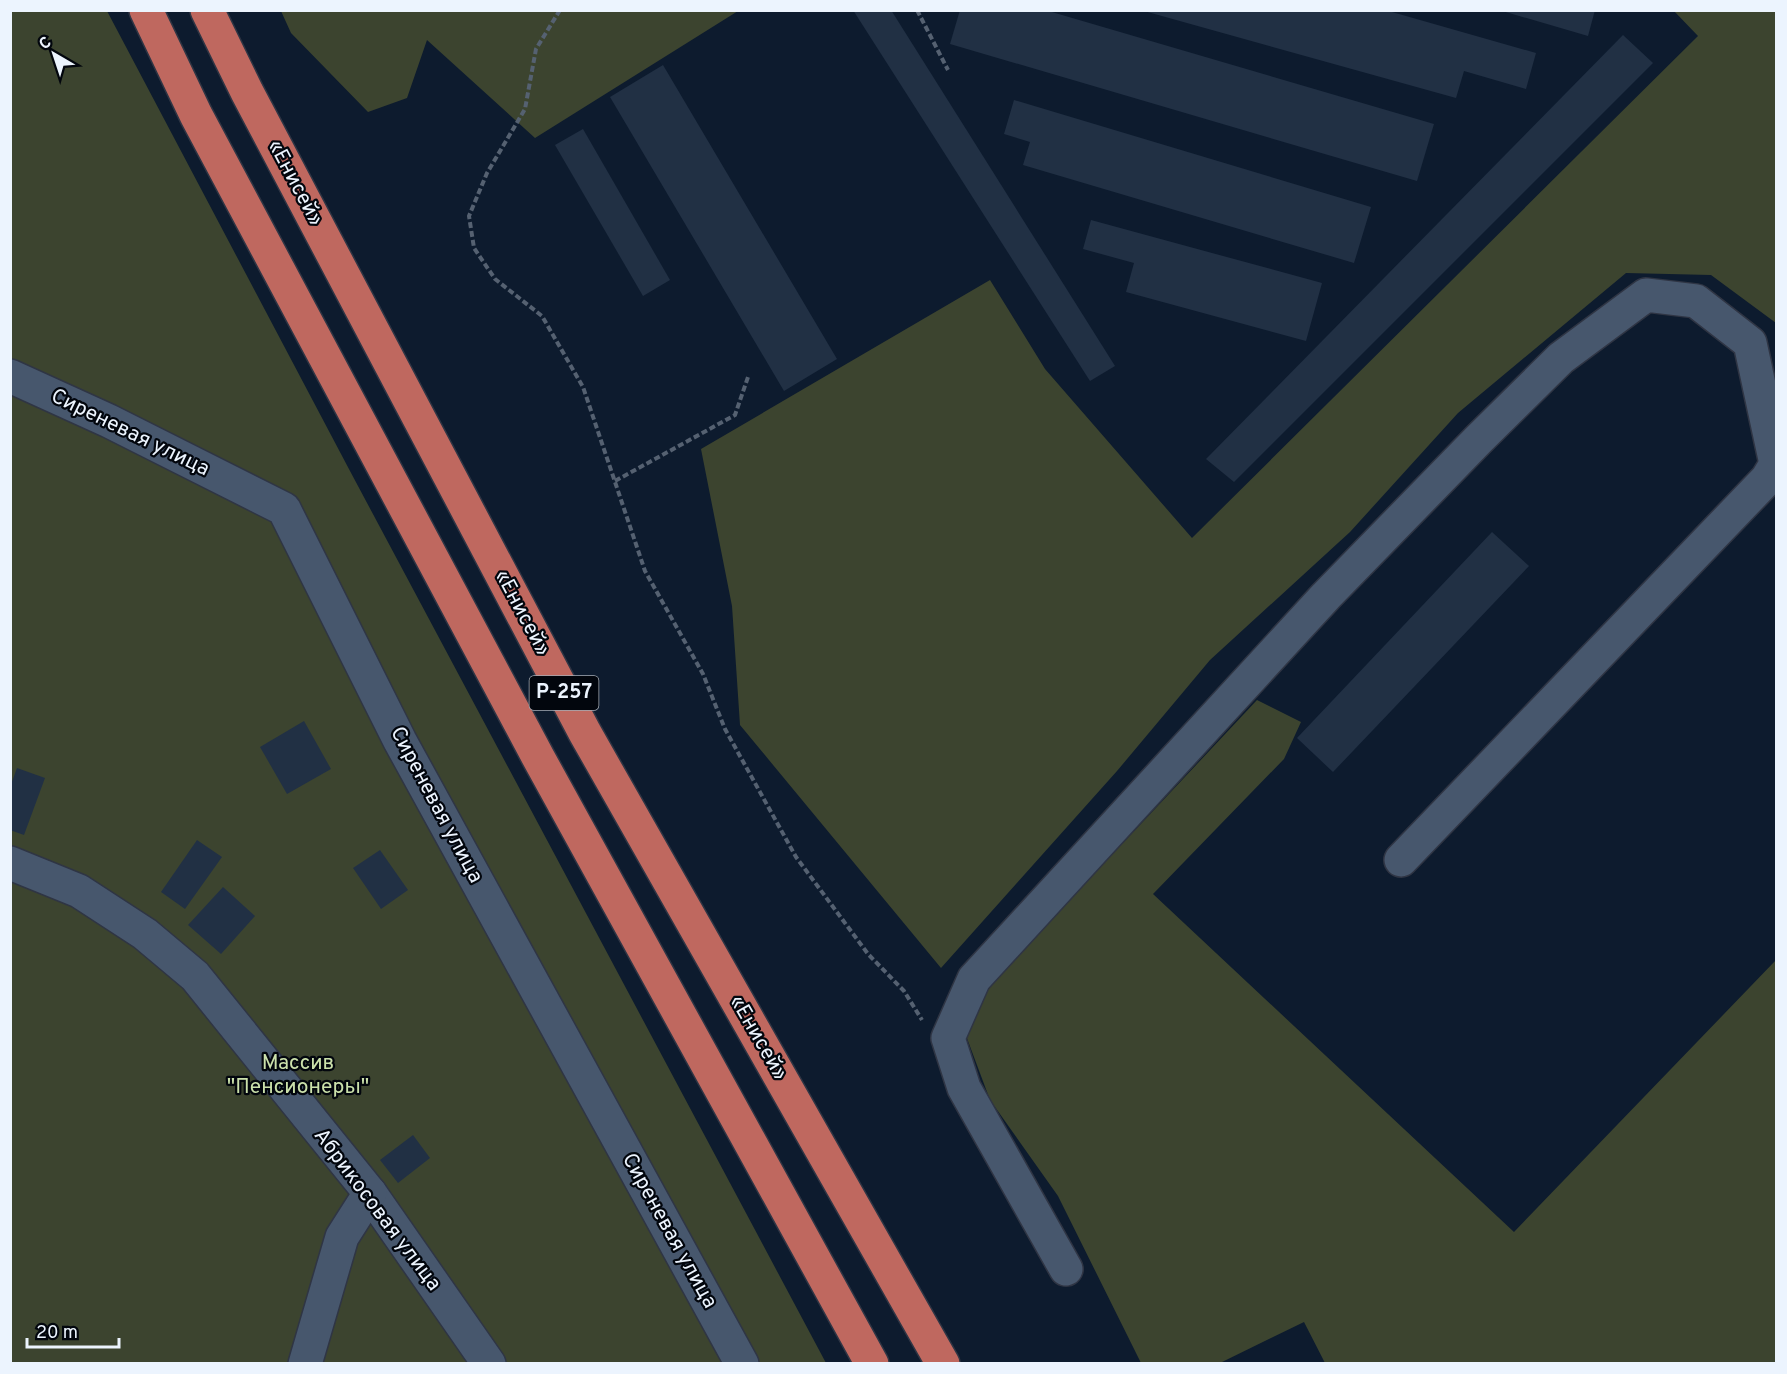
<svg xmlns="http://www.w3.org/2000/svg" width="1787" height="1374" viewBox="0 0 1787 1374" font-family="Overpass,sans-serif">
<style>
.green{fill:#3c442f}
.building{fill:#213044}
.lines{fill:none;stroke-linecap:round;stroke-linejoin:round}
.minor-casing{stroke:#2f3544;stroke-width:36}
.highway-casing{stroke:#2f3544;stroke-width:36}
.path{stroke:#556171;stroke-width:4;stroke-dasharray:6 3;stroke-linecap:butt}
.minor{stroke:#47576d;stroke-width:33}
.highway{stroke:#bf685f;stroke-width:33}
.labels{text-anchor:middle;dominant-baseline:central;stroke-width:4.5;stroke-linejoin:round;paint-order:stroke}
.shield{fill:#02060d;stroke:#a6adb6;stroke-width:1.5}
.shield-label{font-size:20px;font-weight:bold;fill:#ecf4fe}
.street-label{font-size:21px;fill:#ecf4fe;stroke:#02060d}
.park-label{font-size:21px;fill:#cbe1ab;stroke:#02060d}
</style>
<rect width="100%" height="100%" fill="#0d1b2e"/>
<g class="green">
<path d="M10,11H107L350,471L826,1363H11Z"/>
<path d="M281,11H738L535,138L427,40L407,98L368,112L291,33Z"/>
<path d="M1674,11H1776V323L1711,275L1626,273L1458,413L1350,532L1210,660L1117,771L941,968L740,725L732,606L701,449L990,280L1045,369L1192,538L1698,36Z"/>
<path d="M1257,700L1301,722L1284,759L1153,894L1514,1232L1776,960V1363H1325L1304,1322L1220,1363H1141L1058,1196L990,1100L965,1033L987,988Z"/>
</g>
<g class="building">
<path d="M853,10H891L1115,366L1090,381Z"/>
<path d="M960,10H1045L1434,124L1417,181L950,44Z"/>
<path d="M1385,10L1536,53L1526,89L1464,71L1456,98L1144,11Z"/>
<path d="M1499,10H1595L1588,36Z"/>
<path d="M1623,35L1653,63L1234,482L1206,459Z"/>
<path d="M663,65L837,359L784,391L610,97Z"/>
<path d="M1014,100L1371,207L1354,263L1023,165L1030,142L1004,134Z"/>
<path d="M583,129L670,280L643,296L555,145Z"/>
<path d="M1091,220L1322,283L1306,341L1126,292L1134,263L1083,249Z"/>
<path d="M1492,532L1529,566L1333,772L1297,738Z"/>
<path d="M304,721L331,769L287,794L260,747Z"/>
<path d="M17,768L45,778L24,835L10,830V787Z"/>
<path d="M197,840L222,857L185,909L161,892Z"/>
<path d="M380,850L408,890L381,909L353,868Z"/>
<path d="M223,887L255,916L221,954L188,925Z"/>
<path d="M413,1135L430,1158L398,1183L380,1160Z"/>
</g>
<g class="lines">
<g class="minor-casing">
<g id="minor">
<path d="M10,376L109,421L284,509L400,741L742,1364"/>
<path d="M10,863L79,891L145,934L195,976L370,1193L489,1364"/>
<path d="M1066,1269L964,1088L948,1038L974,979L1326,596L1479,439L1561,358L1646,295L1696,301L1750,343L1776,464L1767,479L1401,860"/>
<path d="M305,1364L342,1237L370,1193"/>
</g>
</g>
<g class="highway-casing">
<g id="highway">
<path d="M146,10L196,115L538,757L872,1364"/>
<path d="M207,10L247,92L585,733L943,1364"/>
</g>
</g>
<g class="path">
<path d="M560,10L536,49L525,109L487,173L469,216L474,248L495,279L542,316L583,387L645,571L703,674L725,729L796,857L868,954L904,991L922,1020"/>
<path d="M917,10L948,70"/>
<path d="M615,481L735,415L748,377"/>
</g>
<use href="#minor" class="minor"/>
<use href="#highway" class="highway"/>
</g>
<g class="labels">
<rect class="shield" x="529.5" y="676" width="69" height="34" rx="4.5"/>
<g class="shield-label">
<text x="564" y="693">Р-257</text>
</g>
<g class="street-label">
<text transform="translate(295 183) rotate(62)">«Енисей»</text>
<text transform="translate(130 433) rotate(26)">Сиреневая улица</text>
<text transform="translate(522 613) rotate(62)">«Енисей»</text>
<text transform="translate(436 805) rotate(62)">Сиреневая улица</text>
<text transform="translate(758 1038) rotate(60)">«Енисей»</text>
<text transform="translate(377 1210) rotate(53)">Абрикосовая улица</text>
<text transform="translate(669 1231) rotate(61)">Сиреневая улица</text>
</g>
<g class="park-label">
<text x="298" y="1063">Массив<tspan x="298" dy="24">"Пенсионеры"</tspan></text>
</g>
</g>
<rect width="1787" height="1374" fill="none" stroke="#ecf4fe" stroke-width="24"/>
<g transform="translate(54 54) rotate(321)" stroke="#02060d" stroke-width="4.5" paint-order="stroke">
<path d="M0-4.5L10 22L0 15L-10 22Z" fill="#ecf4fe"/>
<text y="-9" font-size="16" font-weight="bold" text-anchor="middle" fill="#ecf4fe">С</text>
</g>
<path d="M27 1338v9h92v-9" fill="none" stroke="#ecf4fe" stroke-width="3"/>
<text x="36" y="1338" font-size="18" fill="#ecf4fe" stroke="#02060d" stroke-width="4.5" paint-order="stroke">20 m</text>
</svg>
